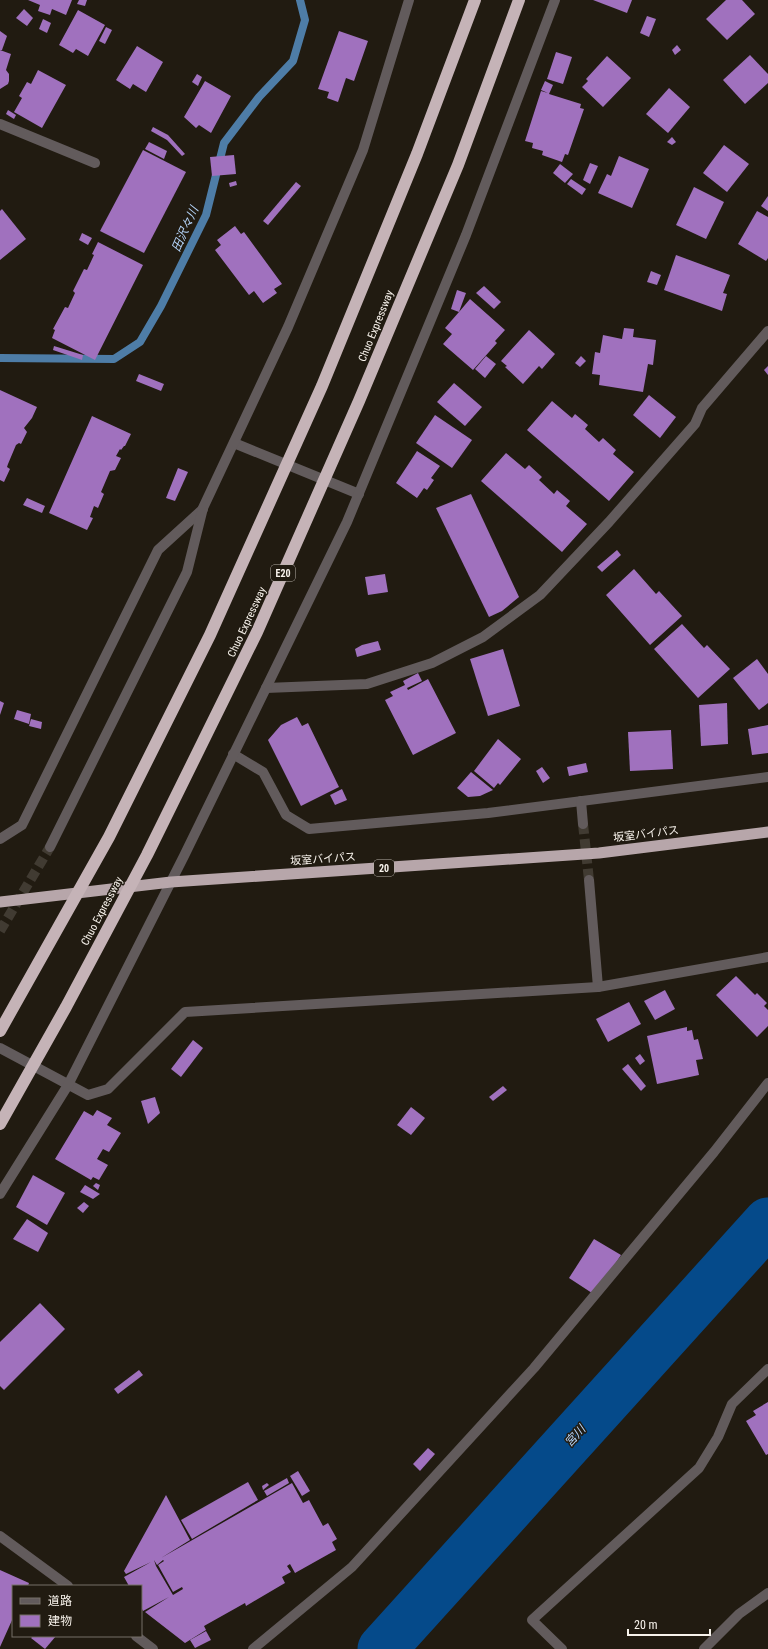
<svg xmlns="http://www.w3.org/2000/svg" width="768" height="1649" viewBox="0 0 768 1649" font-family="'Roboto Condensed','Noto Sans JP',sans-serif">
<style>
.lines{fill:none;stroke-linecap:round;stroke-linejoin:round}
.stream{stroke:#4e7da7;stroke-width:8}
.river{stroke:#054a8a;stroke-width:49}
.building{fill:#a071be;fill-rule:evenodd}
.minor-tunnel{stroke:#413b32;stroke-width:10;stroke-dasharray:10 5;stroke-linecap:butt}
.minor{stroke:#625b5c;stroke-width:10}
.tertiary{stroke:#625b5c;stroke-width:10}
.trunk{stroke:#b7a6aa;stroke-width:11}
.motorway-bridge{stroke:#c5b3b7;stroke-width:12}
.labels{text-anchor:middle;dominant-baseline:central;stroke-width:3;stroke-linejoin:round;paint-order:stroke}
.shield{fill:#211b11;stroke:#b8b2aa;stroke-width:1}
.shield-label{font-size:10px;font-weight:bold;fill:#f8f3ec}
.street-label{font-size:11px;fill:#f8f3ec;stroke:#211b11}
.water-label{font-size:12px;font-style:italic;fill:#b5d4f9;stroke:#211b11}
</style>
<rect width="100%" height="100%" fill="#211b11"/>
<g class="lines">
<path class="stream" d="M0,358L114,359L140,342L161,306L206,215L224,143L259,97L293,61L305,20L300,0"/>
<path class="river" d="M382,1649L768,1222"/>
</g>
<g class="building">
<path d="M28,0H72L66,15L52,9L50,15L38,11L40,5Z"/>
<path d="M79,0H87L85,6L77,4Z"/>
<path d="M593,0H632L627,13Z"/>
<path d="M726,0H742L755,14L727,40L706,19Z"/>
<path d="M24,9L33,18L27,26L16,18Z"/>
<path d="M78,10L105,25L88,56L76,49L73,53L59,45Z"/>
<path d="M647,16L656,19L649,37L640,33Z"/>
<path d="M43,19L51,23L47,33L39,29Z"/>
<path d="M106,27L112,30L105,44L99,41Z"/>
<path d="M0,31L7,36L2,50H0Z"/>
<path d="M339,31L368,41L354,81L346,78L338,102L327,98L329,92L318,89Z"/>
<path d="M677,45L681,50L675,55L672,50Z"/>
<path d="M137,46L163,62L146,92L133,84L130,89L116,80Z"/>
<path d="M0,50L11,54L6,70L9,74V81L8,84L0,89Z"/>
<path d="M556,52L572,57L563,84L547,79Z"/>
<path d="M750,55L768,74V83L745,104L723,80Z"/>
<path d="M607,56L631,78L603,107L582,87L588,81L586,79Z"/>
<path d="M38,70L66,85L42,128L14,112L22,98L19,96L27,82L31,84Z"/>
<path d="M197,74L202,77L198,86L192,82Z"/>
<path d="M205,81L231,96L211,133L199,125L196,128L184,117Z"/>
<path d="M545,81L553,85L549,94L581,104L580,108L584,109L568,155L565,154L562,162L542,155L543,151L532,148L533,143L525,141L541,91L548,93L541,90Z"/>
<path d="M669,88L690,107L668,133L646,114Z"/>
<path d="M8,110L16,115L14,119L6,114Z"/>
<path d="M153,127L168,135L185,154L182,156L167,140L151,131Z"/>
<path d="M672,137L676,142L672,145L667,142Z"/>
<path d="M149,142L167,151L164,159L145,149Z"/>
<path d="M724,145L749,164L727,192L703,173Z"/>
<path d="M143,150L186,172L144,253L100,231Z"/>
<path d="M234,155L236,174L212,176L210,157Z"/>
<path d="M619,156L649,169L632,208L598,193L607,174L611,176Z"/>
<path d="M590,163L598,166L590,184L583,180Z"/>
<path d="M560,164L573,174L565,183L553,173Z"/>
<path d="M571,179L586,189L582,195L567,184Z"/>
<path d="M236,181L237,185L230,187L229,183Z"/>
<path d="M296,182L301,186L268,225L263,221Z"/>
<path d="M694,187L724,202L706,239L676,225Z"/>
<path d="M768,196V211L761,206Z"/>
<path d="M2,209L26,239L0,260V211Z"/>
<path d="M757,211L768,217V258L766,261L738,244Z"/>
<path d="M235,226L241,234L244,232L282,284L274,289L277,293L263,303L254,291L249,295L215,250L221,245L217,240Z"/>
<path d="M82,233L92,238L88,245L79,240Z"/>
<path d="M98,242L143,265L95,360L52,338L55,330L53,329L65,307L68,308L75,293L73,291L84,269L87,270L94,255L92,254Z"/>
<path d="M676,255L730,275L723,293L727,294L722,311L664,290Z"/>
<path d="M651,271L661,275L657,285L647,282Z"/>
<path d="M484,286L501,302L494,309L476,293Z"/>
<path d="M457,290L466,293L459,312L470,299L505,330L495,341L497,343L473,370L443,344L452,334L445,328L459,312L451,309Z"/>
<path d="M624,328L634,329L633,337L656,340L653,365L648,364L643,392L599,385L600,375L592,374L595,352L600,353L603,335L622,339Z"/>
<path d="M529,330L555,354L542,369L539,366L523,384L505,367L507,366L501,361Z"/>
<path d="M54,346L83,355L82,360L53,350Z"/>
<path d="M486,356L496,364L485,378L475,369Z"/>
<path d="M581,356L586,361L580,367L575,363Z"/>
<path d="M768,366V375L764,370Z"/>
<path d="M139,374L164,384L161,391L136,381Z"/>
<path d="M454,383L482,407L465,426L437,402Z"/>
<path d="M0,390L37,407L32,418L24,428L27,432L21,444L19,443L16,445L8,464L7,467L10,469L4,482L0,480Z"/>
<path d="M649,395L676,417L660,438L633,415Z"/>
<path d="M552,401L572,418L575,414L588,425L585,429L599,442L603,438L616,450L613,454L634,472L609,501L527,430Z"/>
<path d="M435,415L472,440L452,468L416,443Z"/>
<path d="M92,416L131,434L125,446H124L121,450L120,449L116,456L121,458L115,470L110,471L101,492L104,494L98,508L94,506L90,517L93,518L87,530L49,513Z"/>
<path d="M417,451L440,466L431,478L434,480L427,490L424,488L417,498L396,483Z"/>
<path d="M506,453L525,469L529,465L542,477L539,480L554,494L557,490L570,501L566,506L587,524L562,552L481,481Z"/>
<path d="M178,468L188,472L175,501L166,498Z"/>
<path d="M471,494L519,597L502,611L489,617L436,508Z"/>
<path d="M27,498L45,506L42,513L23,505Z"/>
<path d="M617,550L621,555L602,572L597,567Z"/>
<path d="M634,569L656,594L659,591L682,616L650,645L606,595Z"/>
<path d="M385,574L388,592L368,595L365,577Z"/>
<path d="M682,624L704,648L707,645L730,669L698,698L654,649Z"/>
<path d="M378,641L381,650L357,657L355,649L362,645Z"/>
<path d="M503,649L520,706L488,716L470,659Z"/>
<path d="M757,659L768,674V703L759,710L733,678Z"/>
<path d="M418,673L422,681L407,688L408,690L428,679L456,733L413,755L385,700L393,696L390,692L405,685L403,681Z"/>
<path d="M0,701L4,703L0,715Z"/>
<path d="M727,703L728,744L701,746L699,705Z"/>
<path d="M17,710L31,714L29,724L14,719Z"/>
<path d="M297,717L302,726L308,723L339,787L301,806L268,740L281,725Z"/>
<path d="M31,719L42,722L41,729L29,726Z"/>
<path d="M768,725V753L752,755L748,729Z"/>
<path d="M671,730L673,769L630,771L628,732Z"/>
<path d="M498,739L521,759L500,785L498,783L494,788L474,771Z"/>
<path d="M586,763L588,772L569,776L567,767Z"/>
<path d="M542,767L550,778L543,783L536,771Z"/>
<path d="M471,772L493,790L480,796L468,797L457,788Z"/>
<path d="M342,789L347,800L335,805L330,795Z"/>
<path d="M736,976L755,995L757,993L767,1003L764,1006L768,1010V1026L757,1037L716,995Z"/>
<path d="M665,990L675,1009L655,1020L644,1001Z"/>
<path d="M629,1002L641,1024L608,1042L596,1019Z"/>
<path d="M687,1027V1031L692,1030L694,1040L698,1039L703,1059L696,1060L699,1075L657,1084L647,1036Z"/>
<path d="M193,1040L203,1048L181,1077L171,1069Z"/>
<path d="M640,1054L645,1061L640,1065L635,1058Z"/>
<path d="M628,1064L646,1086L641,1091L622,1069Z"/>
<path d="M503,1086L507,1090L493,1101L489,1097Z"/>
<path d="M155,1097L160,1113L148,1124L141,1101Z"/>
<path d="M411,1107L425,1118L411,1135L397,1125Z"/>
<path d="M97,1110L112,1118L107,1125L121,1133L109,1152L103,1149L97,1159L108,1165L99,1180L93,1177L91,1180L55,1159L84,1111L93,1116Z"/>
<path d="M33,1175L65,1193L47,1225L16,1207Z"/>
<path d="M96,1183L100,1185L98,1190L93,1186Z"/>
<path d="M85,1185L100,1194L93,1199L80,1192Z"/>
<path d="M84,1202L89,1206L83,1213L77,1208Z"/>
<path d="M27,1219L48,1233L38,1252L13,1239Z"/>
<path d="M594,1239L621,1255L595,1295L569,1278Z"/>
<path d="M40,1303L65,1329L4,1390L0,1386V1342Z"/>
<path d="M139,1370L143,1375L118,1394L114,1389Z"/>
<path d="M768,1402V1454L766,1455L746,1421L756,1415L753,1411Z"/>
<path d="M428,1448L435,1454L420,1471L413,1464Z"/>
<path d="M298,1471L310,1491L302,1496L290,1476Z"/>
<path d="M287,1478L289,1483L267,1496L264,1491Z"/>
<path d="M248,1482L258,1500L192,1539L181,1520Z"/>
<path d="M267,1483L269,1485L263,1490L262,1486Z"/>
<path d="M292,1483L303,1503L309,1500L323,1526L328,1523L337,1539L332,1542L336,1550L295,1573L290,1564L287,1566L291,1572L282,1577L285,1583L246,1606L245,1603L204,1626L206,1630L185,1643L145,1612L169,1597L143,1611L141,1607V1586H129L124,1577L151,1562L126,1574L124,1571L166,1495L190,1540L161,1558ZM154,1560L157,1565L163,1560L164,1561L158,1565L173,1592L182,1587L183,1589L173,1595L156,1566Z"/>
<path d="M0,1570L29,1583L28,1586H13V1618L0,1647Z"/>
<path d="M206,1631L211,1640L195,1648L190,1640Z"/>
<path d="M33,1636H56L45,1649L31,1638Z"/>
</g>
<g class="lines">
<g class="minor-tunnel">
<path d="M583,824L589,880"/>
<path d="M0,931L50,847"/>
</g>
<g class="minor">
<path d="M0,124L95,163"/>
<path d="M234,443L359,494"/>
<path d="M266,688L367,684L432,663L483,637L540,595L609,522L695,424L702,408L768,331"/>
<path d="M233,754L263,772L286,815L309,829L488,813L768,777"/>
<path d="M581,801L583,824"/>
<path d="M0,839L22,825L158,550L203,509"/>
<path d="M50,847L187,572L203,508L288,327L363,150L409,0"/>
<path d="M589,880L598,987"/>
<path d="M0,1048L88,1095L108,1089L185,1012L598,987L768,957"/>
<path d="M0,1194L68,1085L184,856L347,522L466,235L555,0"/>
<path d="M0,1536L68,1586"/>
<path d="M136,1636L153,1649"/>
<path d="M253,1649L352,1567L534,1368L714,1152L768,1083"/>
<path d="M562,1649L532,1620L699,1468L718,1437L732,1404L768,1369"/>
</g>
<path class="tertiary" d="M704,1649L739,1614L768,1593"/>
<path class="trunk" d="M0,902L171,882L599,853L768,832"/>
<g class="motorway-bridge">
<path d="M0,1031L109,837L210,635L322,386L417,154L475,0"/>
<path d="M0,1124L66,1007L147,855L257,632L359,401L458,165L519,0"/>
</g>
</g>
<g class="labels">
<g class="shield">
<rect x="271" y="565" width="24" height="16" rx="3"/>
<rect x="374" y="860" width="20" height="16" rx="3"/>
</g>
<g class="shield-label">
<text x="283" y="573">E20</text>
<text x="384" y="868">20</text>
</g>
<g class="street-label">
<text transform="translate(376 326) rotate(-68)">Chuo Expressway</text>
<text transform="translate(247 622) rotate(-65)">Chuo Expressway</text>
<text transform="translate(646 834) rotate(-7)">坂室バイパス</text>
<text transform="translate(323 859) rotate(-4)">坂室バイパス</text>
<text transform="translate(102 911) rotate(-62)">Chuo Expressway</text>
</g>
<g class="water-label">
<text transform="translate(185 229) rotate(-66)">田沢々川</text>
<text transform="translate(575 1436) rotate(-48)">宮川</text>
</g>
</g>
<rect x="12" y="1585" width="130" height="52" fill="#211b11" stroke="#777169"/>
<rect x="20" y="1598" width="20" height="6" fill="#625b5c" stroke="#777169"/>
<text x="48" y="1605" font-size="12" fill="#f8f3ec">道路</text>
<rect x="20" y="1615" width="20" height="12" fill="#a071be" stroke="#777169"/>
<text x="48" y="1625" font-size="12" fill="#f8f3ec">建物</text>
<path d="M628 1629v6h82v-6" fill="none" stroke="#f8f3ec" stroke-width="2"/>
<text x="634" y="1629" font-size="12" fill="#f8f3ec" stroke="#211b11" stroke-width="3" paint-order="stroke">20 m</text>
</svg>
